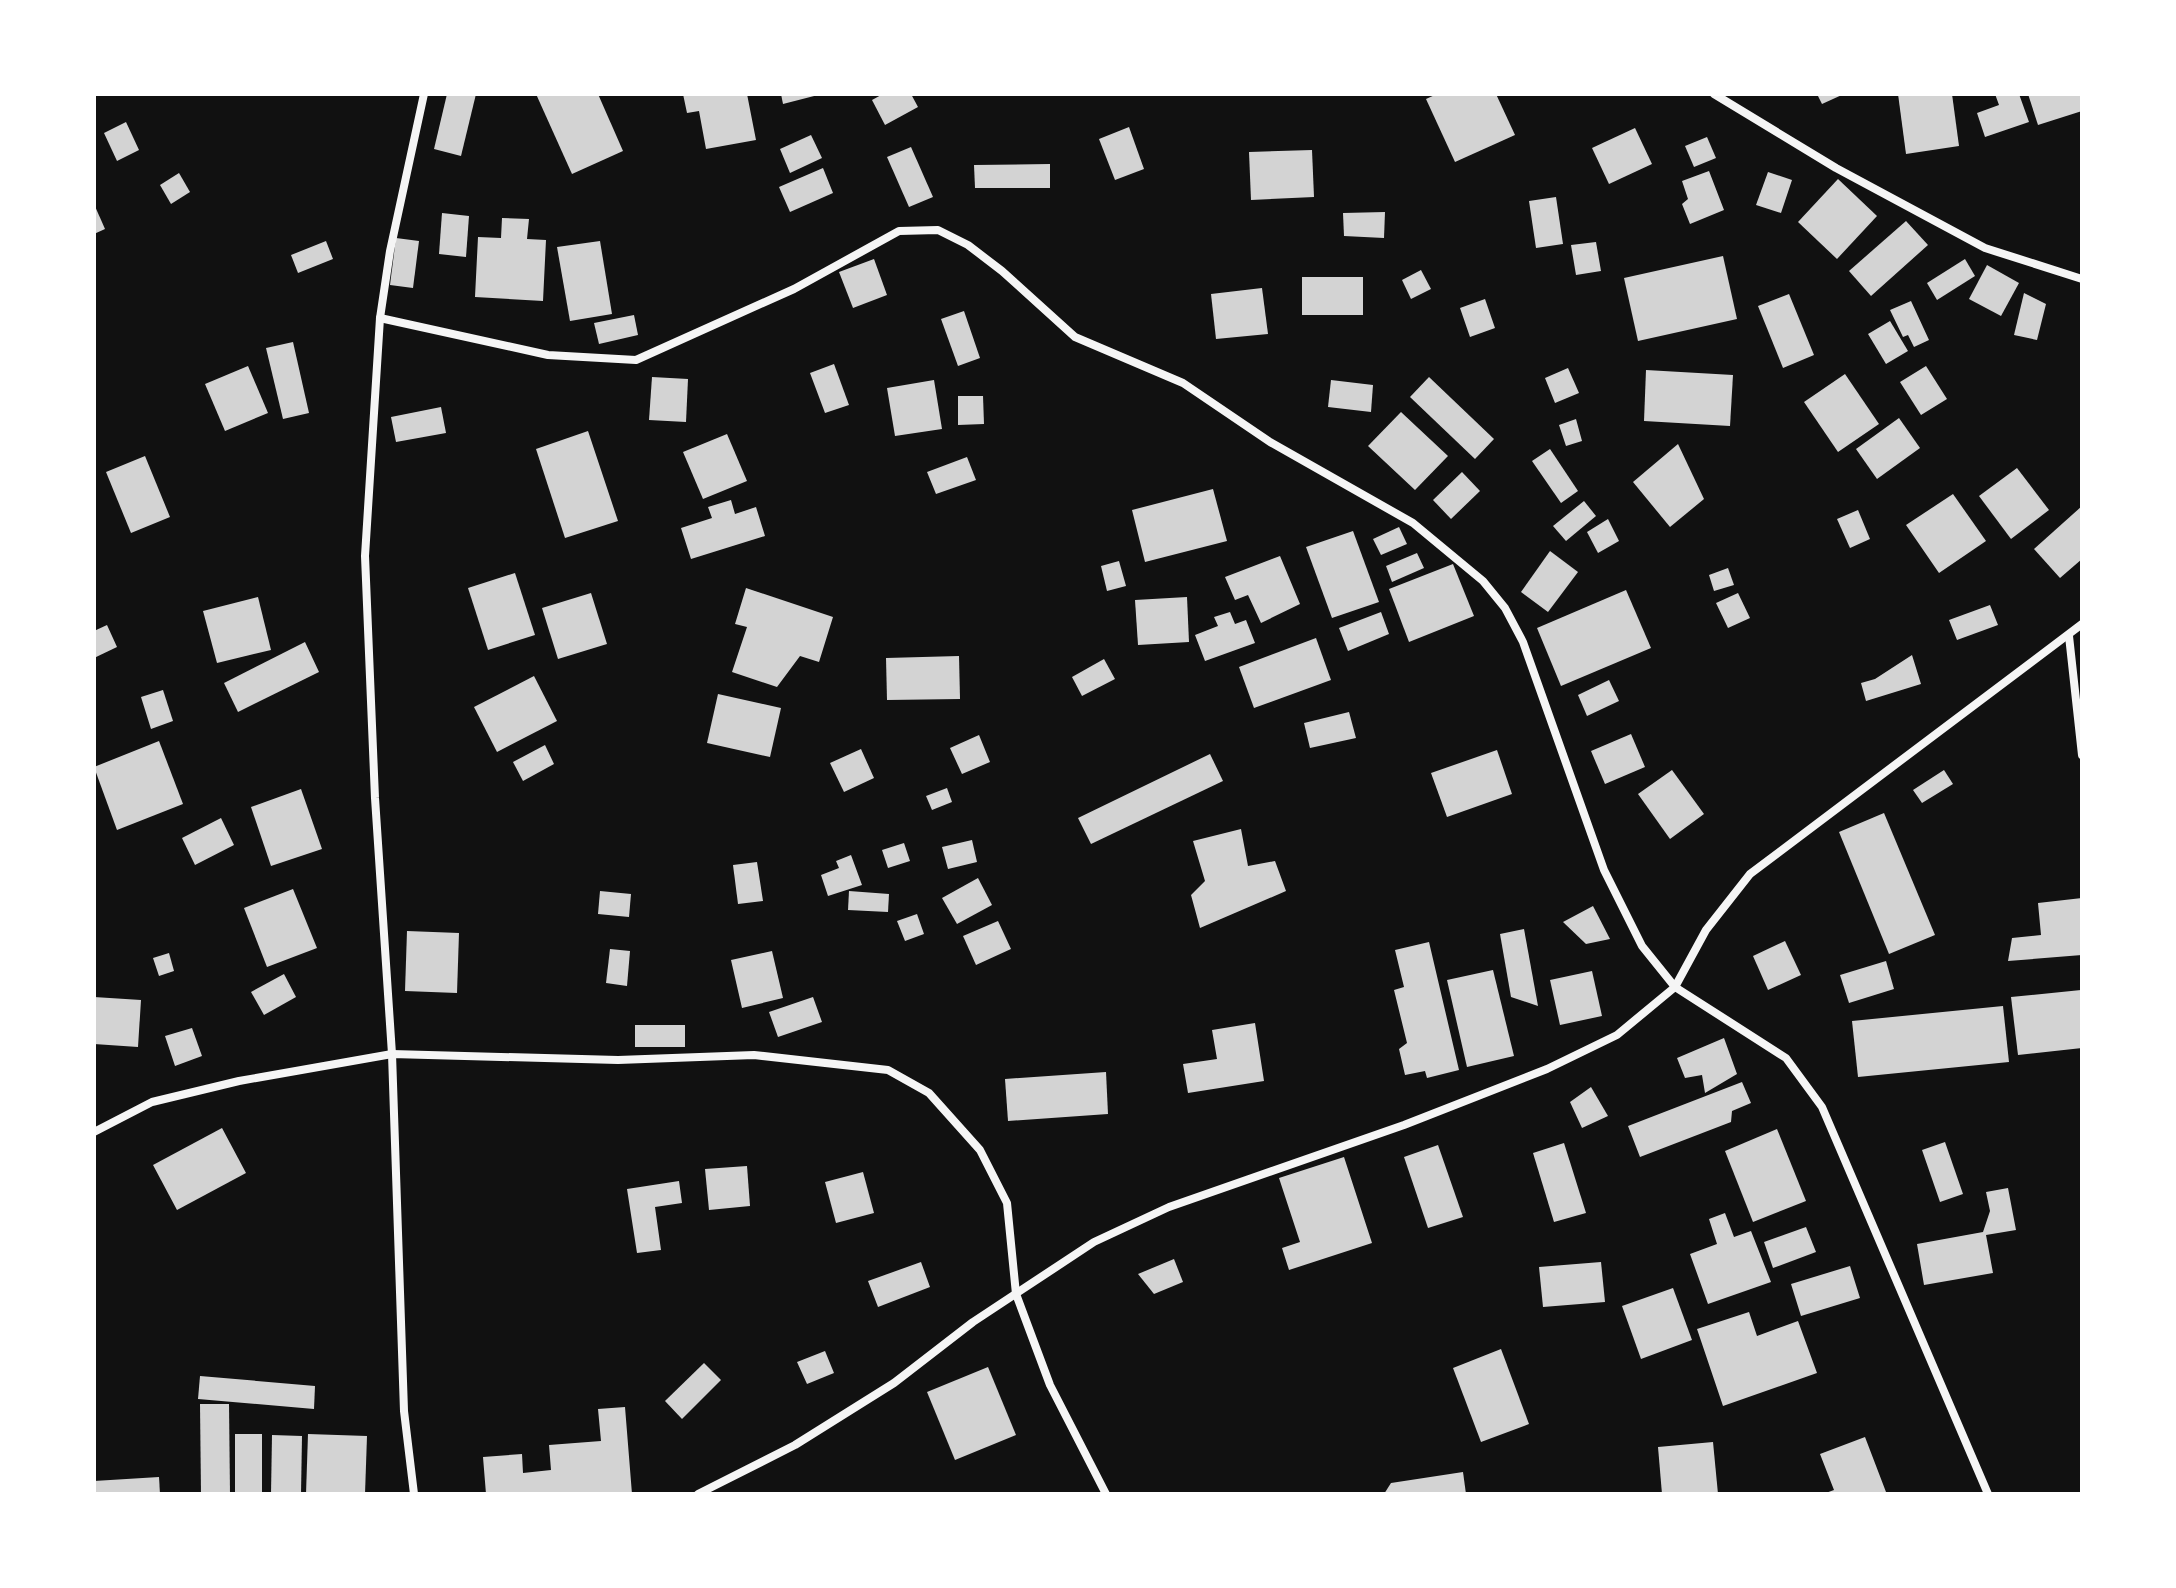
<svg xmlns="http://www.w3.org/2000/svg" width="2176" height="1588" viewBox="0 0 2176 1588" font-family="Literata,serif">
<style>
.building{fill:#d3d3d3}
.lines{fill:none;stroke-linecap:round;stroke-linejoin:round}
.minor{stroke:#f5f5f5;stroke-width:8}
</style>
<rect width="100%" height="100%" fill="#111"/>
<g class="building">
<path d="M447,94H476L461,156L434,149Z"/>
<path d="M536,94H598L623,151L572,174Z"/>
<path d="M683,94H747L756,140L706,149L699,111L687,113Z"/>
<path d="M781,94H818V95L783,104Z"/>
<path d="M883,94H911L918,107L885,125L872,100Z"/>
<path d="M1437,94H1496L1515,135L1455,162L1426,99Z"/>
<path d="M1817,94H1844L1822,104Z"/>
<path d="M1898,94H1952L1959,146L1906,154Z"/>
<path d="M1995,94H2019L2029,122L1985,137L1977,113L1999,105Z"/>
<path d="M2028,94H2082V111L2038,125Z"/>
<path d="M126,122L139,150L117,161L104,133Z"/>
<path d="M1129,127L1144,169L1115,180L1099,139Z"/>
<path d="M1635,128L1652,164L1609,184L1592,148Z"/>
<path d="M811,135L822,158L790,173L780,149Z"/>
<path d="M1707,137L1716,158L1694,167L1685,146Z"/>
<path d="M911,147L933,197L909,207L887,157Z"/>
<path d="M1312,150L1314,197L1251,200L1249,152Z"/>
<path d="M1050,164V188H975L974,165Z"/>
<path d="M823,168L833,193L790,212L779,187Z"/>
<path d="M1709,171L1724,210L1690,224L1682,204L1688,199L1682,181Z"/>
<path d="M1768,172L1792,180L1781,213L1756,205Z"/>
<path d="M179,173L190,192L171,204L160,185Z"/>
<path d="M1838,179L1877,216L1837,259L1798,222Z"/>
<path d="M1556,197L1563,244L1536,248L1529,201Z"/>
<path d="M94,204L105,229L94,234Z"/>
<path d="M1385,212L1384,238L1344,236L1343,213Z"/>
<path d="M442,213L469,216L466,257L439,254Z"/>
<path d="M502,218L529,219L527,239L546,240L543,301L475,297L478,237L501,238Z"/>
<path d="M1906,221L1928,245L1871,296L1849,271Z"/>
<path d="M396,238L419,241L413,288L390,285Z"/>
<path d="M326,241L333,259L298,273L291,255Z"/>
<path d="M600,241L612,314L570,321L557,247Z"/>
<path d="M1596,242L1601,271L1576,275L1571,245Z"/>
<path d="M1723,256L1737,319L1638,341L1624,278Z"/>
<path d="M874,259L887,295L853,308L839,272Z"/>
<path d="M1965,259L1975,276L1937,300L1927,283Z"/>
<path d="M1987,265L2019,283L2001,316L1969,299Z"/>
<path d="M1421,270L1431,289L1411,299L1402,280Z"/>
<rect x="1302" y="277" width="61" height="38"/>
<path d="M1262,288L1268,334L1216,339L1211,294Z"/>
<path d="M2024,293L2046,304L2037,340L2014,335Z"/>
<path d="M1789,294L1814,355L1783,368L1758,306Z"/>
<path d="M1485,299L1495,328L1470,337L1460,308Z"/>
<path d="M1911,301L1929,340L1914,347L1908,335L1903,337L1890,310Z"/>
<path d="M964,311L980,358L958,366L941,319Z"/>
<path d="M634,315L638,335L599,344L594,323Z"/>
<path d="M1890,321L1908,351L1886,364L1868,334Z"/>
<path d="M293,342L309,413L283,419L266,348Z"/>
<path d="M834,364L849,405L825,413L810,373Z"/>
<path d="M248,366L268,413L225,431L205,384Z"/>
<path d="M1926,366L1947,399L1921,415L1900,382Z"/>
<path d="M1568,368L1579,393L1555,403L1545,378Z"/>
<path d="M1646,370L1733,375L1730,426L1644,421Z"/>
<path d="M1845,374L1879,424L1838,452L1804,402Z"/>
<path d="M652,377L688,379L686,422L649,420Z"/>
<path d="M1429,377L1494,439L1475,459L1410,397Z"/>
<path d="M934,380L942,429L895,436L887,388Z"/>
<path d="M1331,380L1373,385L1371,412L1328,407Z"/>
<path d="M958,396H983L984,424L958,425Z"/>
<path d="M441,407L446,433L396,442L391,417Z"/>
<path d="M1401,412L1448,456L1415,490L1368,446Z"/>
<path d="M1899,418L1920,448L1877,479L1856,449Z"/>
<path d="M1576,419L1582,441L1566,446L1559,425Z"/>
<path d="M588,431L618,521L565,538L536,449Z"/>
<path d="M727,434L747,481L703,499L683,452Z"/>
<path d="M1678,444L1704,499L1670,527L1633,482Z"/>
<path d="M1550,449L1578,491L1561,503L1532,461Z"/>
<path d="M145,456L170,517L131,533L106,472Z"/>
<path d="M967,457L976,480L936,494L927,472Z"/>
<path d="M2017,468L2049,510L2011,539L1979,496Z"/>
<path d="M1462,472L1480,491L1451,519L1433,500Z"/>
<path d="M1213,489L1227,541L1145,562L1132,510Z"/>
<path d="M1953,494L1986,541L1939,573L1906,525Z"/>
<path d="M731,500L735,514L756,507L765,536L691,559L681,528L712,518L708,507Z"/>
<path d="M1584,501L1596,516L1566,541L1553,526Z"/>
<path d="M2082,506V559L2060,578L2034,549Z"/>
<path d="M1858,510L1870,539L1850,548L1837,519Z"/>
<path d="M1608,519L1619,541L1598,553L1587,532Z"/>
<path d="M1399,527L1407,544L1381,555L1373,539Z"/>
<path d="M1353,531L1379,602L1332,618L1306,547Z"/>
<path d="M1550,551L1578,572L1548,612L1521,592Z"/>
<path d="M1417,553L1424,568L1392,582L1386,566Z"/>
<path d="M1280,556L1300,604L1261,623L1248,595L1235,600L1225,577Z"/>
<path d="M1119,561L1126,586L1107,591L1101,566Z"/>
<path d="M1453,564L1474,616L1409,642L1389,589Z"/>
<path d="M1728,568L1734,585L1714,591L1709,575Z"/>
<path d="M515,573L535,635L488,650L468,588Z"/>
<path d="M746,588L833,617L819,662L800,656L777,687L732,672L747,627L735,624Z"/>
<path d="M1626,590L1651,648L1561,686L1537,628Z"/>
<path d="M591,593L607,644L558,659L542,608Z"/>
<path d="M1738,593L1750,618L1728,628L1716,603Z"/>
<path d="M258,597L271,650L217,663L203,611Z"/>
<path d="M1187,597L1189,642L1138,645L1135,600Z"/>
<path d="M1990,605L1998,625L1957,640L1949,620Z"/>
<path d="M1230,612L1235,624L1246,620L1255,643L1205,661L1195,635L1218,626L1214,617Z"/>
<path d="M1381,612L1389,634L1348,651L1339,628Z"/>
<path d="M107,625L117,647L94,658V631Z"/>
<path d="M1316,638L1331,680L1254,708L1239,667Z"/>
<path d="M305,642L319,672L238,712L224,683Z"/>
<path d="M1912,655L1921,684L1866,701L1861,683L1875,679Z"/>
<path d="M959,656L960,699L887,700L886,658Z"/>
<path d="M1104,659L1115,679L1082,696L1072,677Z"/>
<path d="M534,676L557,721L497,752L474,707Z"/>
<path d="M1609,680L1619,701L1587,716L1578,695Z"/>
<path d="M163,690L173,721L151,729L141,697Z"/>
<path d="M718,694L781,708L770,757L707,743Z"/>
<path d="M1349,712L1356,738L1310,748L1304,723Z"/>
<path d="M1631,734L1645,767L1605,784L1591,751Z"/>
<path d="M979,735L990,762L962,774L950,748Z"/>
<path d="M159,741L183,804L117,830L94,767Z"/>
<path d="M545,745L554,764L523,781L513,762Z"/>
<path d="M861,749L874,778L844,792L830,763Z"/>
<path d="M1497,750L1512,794L1447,817L1431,773Z"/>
<path d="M1210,754L1223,781L1091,844L1078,818Z"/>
<path d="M1672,770L1704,814L1670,839L1638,794Z"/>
<path d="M1944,770L1953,784L1922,803L1913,790Z"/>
<path d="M947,788L952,802L932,810L926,796Z"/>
<path d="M301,789L322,849L271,866L251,807Z"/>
<path d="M1884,813L1935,935L1889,954L1839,832Z"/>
<path d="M221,818L234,845L195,865L182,838Z"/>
<path d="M1241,829L1248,866L1275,861L1286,891L1200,928L1191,895L1205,881L1193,841Z"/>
<path d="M972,840L977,862L948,869L942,847Z"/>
<path d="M904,843L910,861L888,868L882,850Z"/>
<path d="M851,855L862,885L828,896L821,875L839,868L836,861Z"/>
<path d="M757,862L763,901L738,904L733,865Z"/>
<path d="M978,878L992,905L957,924L942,898Z"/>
<path d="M293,889L317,948L267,967L244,908Z"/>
<path d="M600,891L631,894L629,917L598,914Z"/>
<path d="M849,891L889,894L888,912L848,910Z"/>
<path d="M2082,898V955L2008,961L2012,938L2041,935L2038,903Z"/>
<path d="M1593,906L1610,939L1586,944L1563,922Z"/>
<path d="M917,914L924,934L905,941L897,921Z"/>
<path d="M998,921L1011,949L976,965L963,936Z"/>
<path d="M1524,929L1538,1006L1511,997L1500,934Z"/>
<path d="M407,931L459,933L457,993L405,991Z"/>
<path d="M1785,941L1801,975L1768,990L1753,956Z"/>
<path d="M1429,942L1459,1070L1427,1078L1425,1071L1405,1075L1399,1049L1407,1043L1394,990L1404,987L1395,950Z"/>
<path d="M610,949L630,951L627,986L606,983Z"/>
<path d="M772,951L783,998L742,1008L731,960Z"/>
<path d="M169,953L174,971L159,976L153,958Z"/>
<path d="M1886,961L1894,989L1849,1003L1840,975Z"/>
<path d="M1493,970L1514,1056L1467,1067L1447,980Z"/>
<path d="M1592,971L1602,1016L1560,1025L1550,980Z"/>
<path d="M284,974L296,997L264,1015L251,992Z"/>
<path d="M2081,990L2082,1048L2018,1055L2011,997Z"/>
<path d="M94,997L141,1000L138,1047L94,1044Z"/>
<path d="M813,997L822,1022L778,1037L769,1012Z"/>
<path d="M2003,1006L2009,1062L1858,1077L1852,1021Z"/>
<path d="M1255,1023L1264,1081L1188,1093L1183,1064L1217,1059L1212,1030Z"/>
<rect x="635" y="1025" width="50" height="22"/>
<path d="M192,1028L202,1056L175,1066L165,1036Z"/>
<path d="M1724,1038L1737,1074L1705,1093L1702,1075L1685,1078L1677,1058Z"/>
<path d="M1106,1072L1108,1114L1008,1121L1005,1079Z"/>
<path d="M1742,1082L1751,1103L1732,1111L1731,1122L1640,1157L1628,1126Z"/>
<path d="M1591,1087L1608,1116L1582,1128L1570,1102Z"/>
<path d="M222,1128L246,1173L177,1210L153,1165Z"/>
<path d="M1777,1129L1806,1201L1753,1222L1725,1151Z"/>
<path d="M1945,1142L1963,1194L1940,1202L1922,1150Z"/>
<path d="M1564,1143L1586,1213L1554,1222L1533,1153Z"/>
<path d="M1438,1145L1463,1217L1428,1228L1404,1157Z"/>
<path d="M1344,1157L1372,1243L1289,1270L1282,1248L1300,1242L1279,1178Z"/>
<path d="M747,1166L750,1206L709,1210L705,1169Z"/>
<path d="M863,1172L874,1213L836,1223L825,1182Z"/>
<path d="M679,1181L682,1203L655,1207L661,1250L637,1253L627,1189Z"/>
<path d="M2008,1188L2016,1230L1986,1235L1993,1273L1924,1285L1917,1244L1983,1232L1990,1211L1986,1192Z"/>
<path d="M1725,1213L1734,1237L1751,1231L1771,1282L1708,1304L1690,1254L1717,1244L1709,1219Z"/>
<path d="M1806,1227L1816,1252L1773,1268L1764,1242Z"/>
<path d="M1174,1259L1183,1282L1154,1294L1138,1274Z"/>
<path d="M921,1262L930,1287L878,1307L868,1281Z"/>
<path d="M1601,1262L1605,1302L1543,1307L1539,1267Z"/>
<path d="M1850,1266L1860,1298L1801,1316L1791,1284Z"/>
<path d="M1673,1288L1692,1340L1641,1359L1622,1306Z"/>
<path d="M1749,1312L1757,1336L1798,1321L1817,1373L1723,1406L1697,1329Z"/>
<path d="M1501,1349L1529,1424L1481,1442L1453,1368Z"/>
<path d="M825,1351L834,1373L807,1384L797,1362Z"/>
<path d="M704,1363L721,1380L682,1419L665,1401Z"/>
<path d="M988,1367L1016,1435L955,1460L927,1392Z"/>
<path d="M200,1376L315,1386L314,1409L198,1399Z"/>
<path d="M200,1404H229L230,1494H201Z"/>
<path d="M625,1407L632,1494H486L483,1457L522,1454L523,1473L551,1470L549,1445L601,1441L598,1409Z"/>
<rect x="235" y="1434" width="27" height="60"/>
<path d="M308,1434L367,1436L365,1494H306Z"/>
<path d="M272,1435L302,1436L301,1494H271Z"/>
<path d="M1865,1437L1886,1492L1823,1494L1834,1490L1820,1454Z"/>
<path d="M1713,1442L1718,1494H1662L1658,1447Z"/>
<path d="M1463,1472L1466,1494H1384L1391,1483Z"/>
<path d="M159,1477L160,1494H94V1481Z"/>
</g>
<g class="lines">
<g class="minor">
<path d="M1714,94L1836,168L1985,248L2082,279"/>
<path d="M380,318L548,355L636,360L794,289L899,231L938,230L968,245L1002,271L1075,337L1183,383L1270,442L1413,523L1483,581L1505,608L1523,642L1604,870L1642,946L1675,987L1786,1058L1822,1107L1988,1494"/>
<path d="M2069,636L2082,755"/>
<path d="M94,1132L152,1102L239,1081L392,1054L618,1060L754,1055L888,1070L929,1093L980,1150L1007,1203L1016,1294L1050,1385L1106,1494"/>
<path d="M414,1494L404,1411L392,1054L375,798L365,556L380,318L390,251L424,94"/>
<path d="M698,1494L795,1445L894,1383L973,1322L1094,1242L1169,1207L1404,1125L1547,1069L1617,1035L1675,987L1706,930L1750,874L2082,624"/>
</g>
</g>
<rect width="2176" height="1588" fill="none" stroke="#ffffff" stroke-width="192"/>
</svg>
